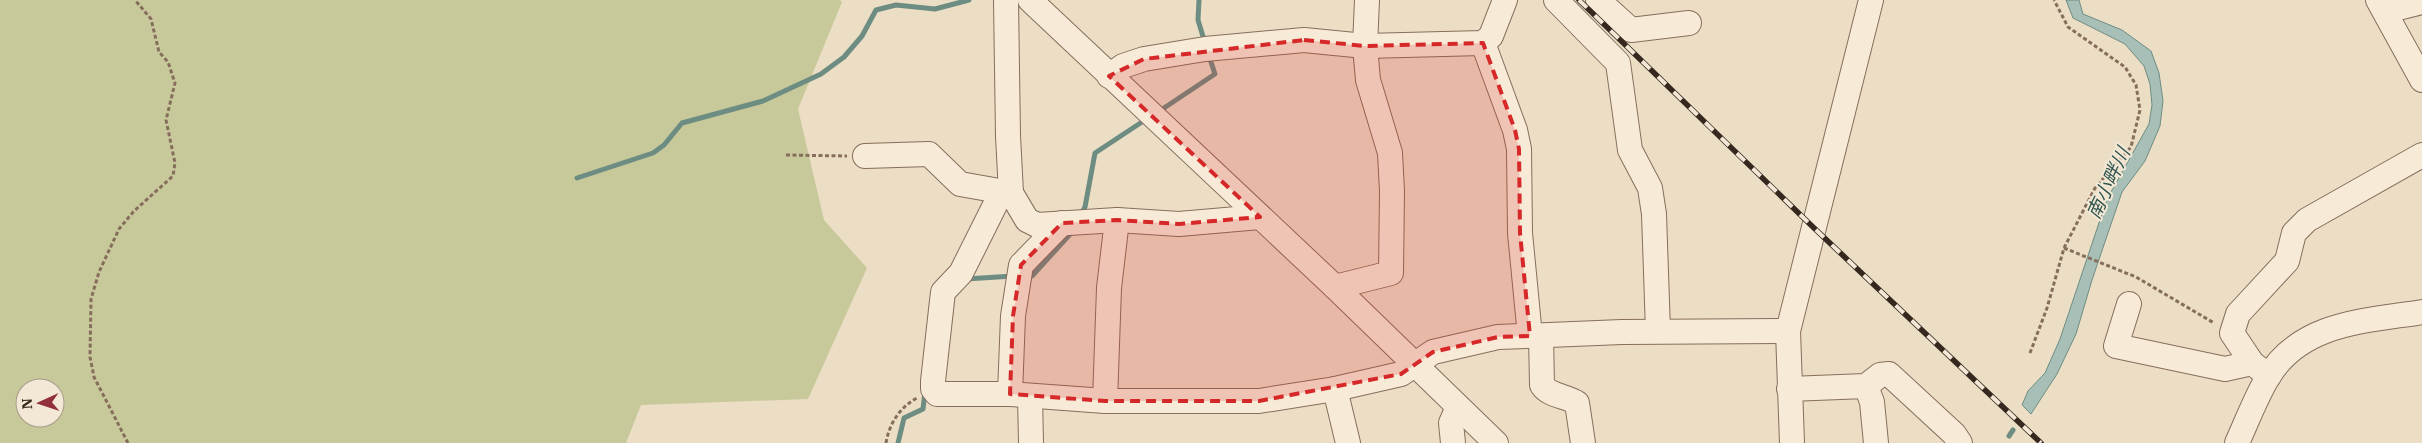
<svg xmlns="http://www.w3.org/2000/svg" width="2422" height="443" viewBox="0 0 2422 443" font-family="'IBM Plex Serif','Noto Sans JP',serif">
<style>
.green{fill:#c8c99a;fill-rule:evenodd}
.water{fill:#a7bfb6;stroke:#6e8d82}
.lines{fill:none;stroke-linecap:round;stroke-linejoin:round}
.stream{stroke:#6e8d82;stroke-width:5}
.minor-casing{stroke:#866e5c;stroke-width:26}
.path{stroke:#866e5c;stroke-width:3;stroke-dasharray:4 2.5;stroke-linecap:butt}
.minor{stroke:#f7ebd8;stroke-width:24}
.rail-casing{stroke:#37281f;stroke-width:5.5}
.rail{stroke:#f3e8d5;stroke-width:4;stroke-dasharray:11;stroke-linecap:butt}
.marked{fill:#d62828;fill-opacity:0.2;stroke:#d62828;stroke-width:4;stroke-dasharray:10 6;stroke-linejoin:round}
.labels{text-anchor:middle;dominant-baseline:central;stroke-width:4;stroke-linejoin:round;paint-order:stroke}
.water-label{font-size:19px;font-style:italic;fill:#30554f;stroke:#f3e8d5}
</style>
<rect width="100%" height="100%" fill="#ecddc5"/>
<path class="green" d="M0,0H840L842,2L798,109L824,220L867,268L808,399L641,405L626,443H0ZM25,388H55V418H25Z"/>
<path class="water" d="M2066,0H2079L2083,14L2122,30L2151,51L2159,73L2163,101L2160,126L2145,161L2122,192L2092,280L2076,334L2057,374L2031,414L2022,405L2028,391L2045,373L2060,339L2107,199L2149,124L2152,105L2150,84L2144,66L2125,44L2073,18Z"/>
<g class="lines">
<g class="stream">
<path d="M1199,0L1198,20L1205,43"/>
<path d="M1158,112L1215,74L1209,56"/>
<path d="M577,178L653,153L664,145L682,123L763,101L821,74L844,57L862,36L876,10L896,5L935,9L969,0"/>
<path d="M1081,214L1085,207L1095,153L1148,118"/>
<path d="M1026,276H1032L1073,231"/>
<path d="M966,279L1013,276"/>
<path d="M2009,436L2013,430"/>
<path d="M898,443L904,418L923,409L925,392"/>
</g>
<g class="minor-casing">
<g id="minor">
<path d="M1006,0L1008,136L1011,193"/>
<path d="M1030,0L1335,287L1496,443"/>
<path d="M1556,0L1618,63L1630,150L1650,188L1654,214L1658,331"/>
<path d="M1598,0L1631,30L1689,23"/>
<path d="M2378,0L2422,80"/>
<path d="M2386,11L2422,2"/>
<path d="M1483,43L1515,130L1519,149L1520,233L1530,336"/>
<path d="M1109,76L1123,66L1144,59L1205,49L1304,40L1365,46L1483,43L1491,36L1505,0"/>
<path d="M865,156L929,154L960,184L1011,193L1027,220L1037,225L1117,220L1179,224L1260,217"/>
<path d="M1002,191L961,273L943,292L933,381V389L937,394H1010L1105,401H1259L1335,389L1401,374L1433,352L1498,337L1622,332L1788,331"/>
<path d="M1335,287L1391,273L1392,191L1390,153L1368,80L1365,46L1367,0"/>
<path d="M2129,304L2116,346L2225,369L2252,363"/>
<path d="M1541,336L1542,385C1549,396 1567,396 1577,403L1583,443"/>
<path d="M2269,376L2252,363L2232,333L2238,314L2287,261L2294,233L2307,220L2422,155"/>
<path d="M1866,386L1872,402L1876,443"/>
<path d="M1335,389L1348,443"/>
<path d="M1789,389L1866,386L1880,375L1889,374L1954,434L1960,443"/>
<path d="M1010,394L1013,316L1021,265L1062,223"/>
<path d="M1030,396L1031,443"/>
<path d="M1105,401L1109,288L1117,220"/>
<path d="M1453,443L1451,423L1458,407"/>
<path d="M1792,443L1788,331L1871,0"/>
<path d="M2237,443C2247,421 2256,397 2268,377C2301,322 2366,321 2422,312"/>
</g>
</g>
<g class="path">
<path d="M786,155L847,156"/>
<path d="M2064,248L2136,277L2214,323"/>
<path d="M2030,353L2047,308L2064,248L2095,188L2131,147L2140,110L2136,85L2125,67L2068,27L2054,0"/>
<path d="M128,443L94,377L90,357L91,299L99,272L119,229L134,211L173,176L175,163L166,120L175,83L168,62L159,52L151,19L135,0"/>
<path d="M886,443C889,424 900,407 917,398"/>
</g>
<use href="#minor" class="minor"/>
<g class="rail-casing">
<path id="rail" d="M1579,0L1814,228L2041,443"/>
</g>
<use href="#rail" class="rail"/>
</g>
<path class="marked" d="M1304,40L1365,46L1483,43L1515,130L1519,149L1520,233L1530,336L1498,337L1433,352L1401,374L1259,401H1105L1010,394L1013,316L1021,265L1062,223L1117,220L1179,224L1260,217L1109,76L1144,59Z"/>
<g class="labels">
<g class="water-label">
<text transform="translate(2108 183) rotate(-65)">南小畔川</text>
</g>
</g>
<g transform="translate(40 403) rotate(267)"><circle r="24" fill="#f3e8d5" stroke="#a89b8c"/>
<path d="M0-4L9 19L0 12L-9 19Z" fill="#91303a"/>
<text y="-8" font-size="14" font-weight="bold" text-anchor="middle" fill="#37281f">N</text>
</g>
</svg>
